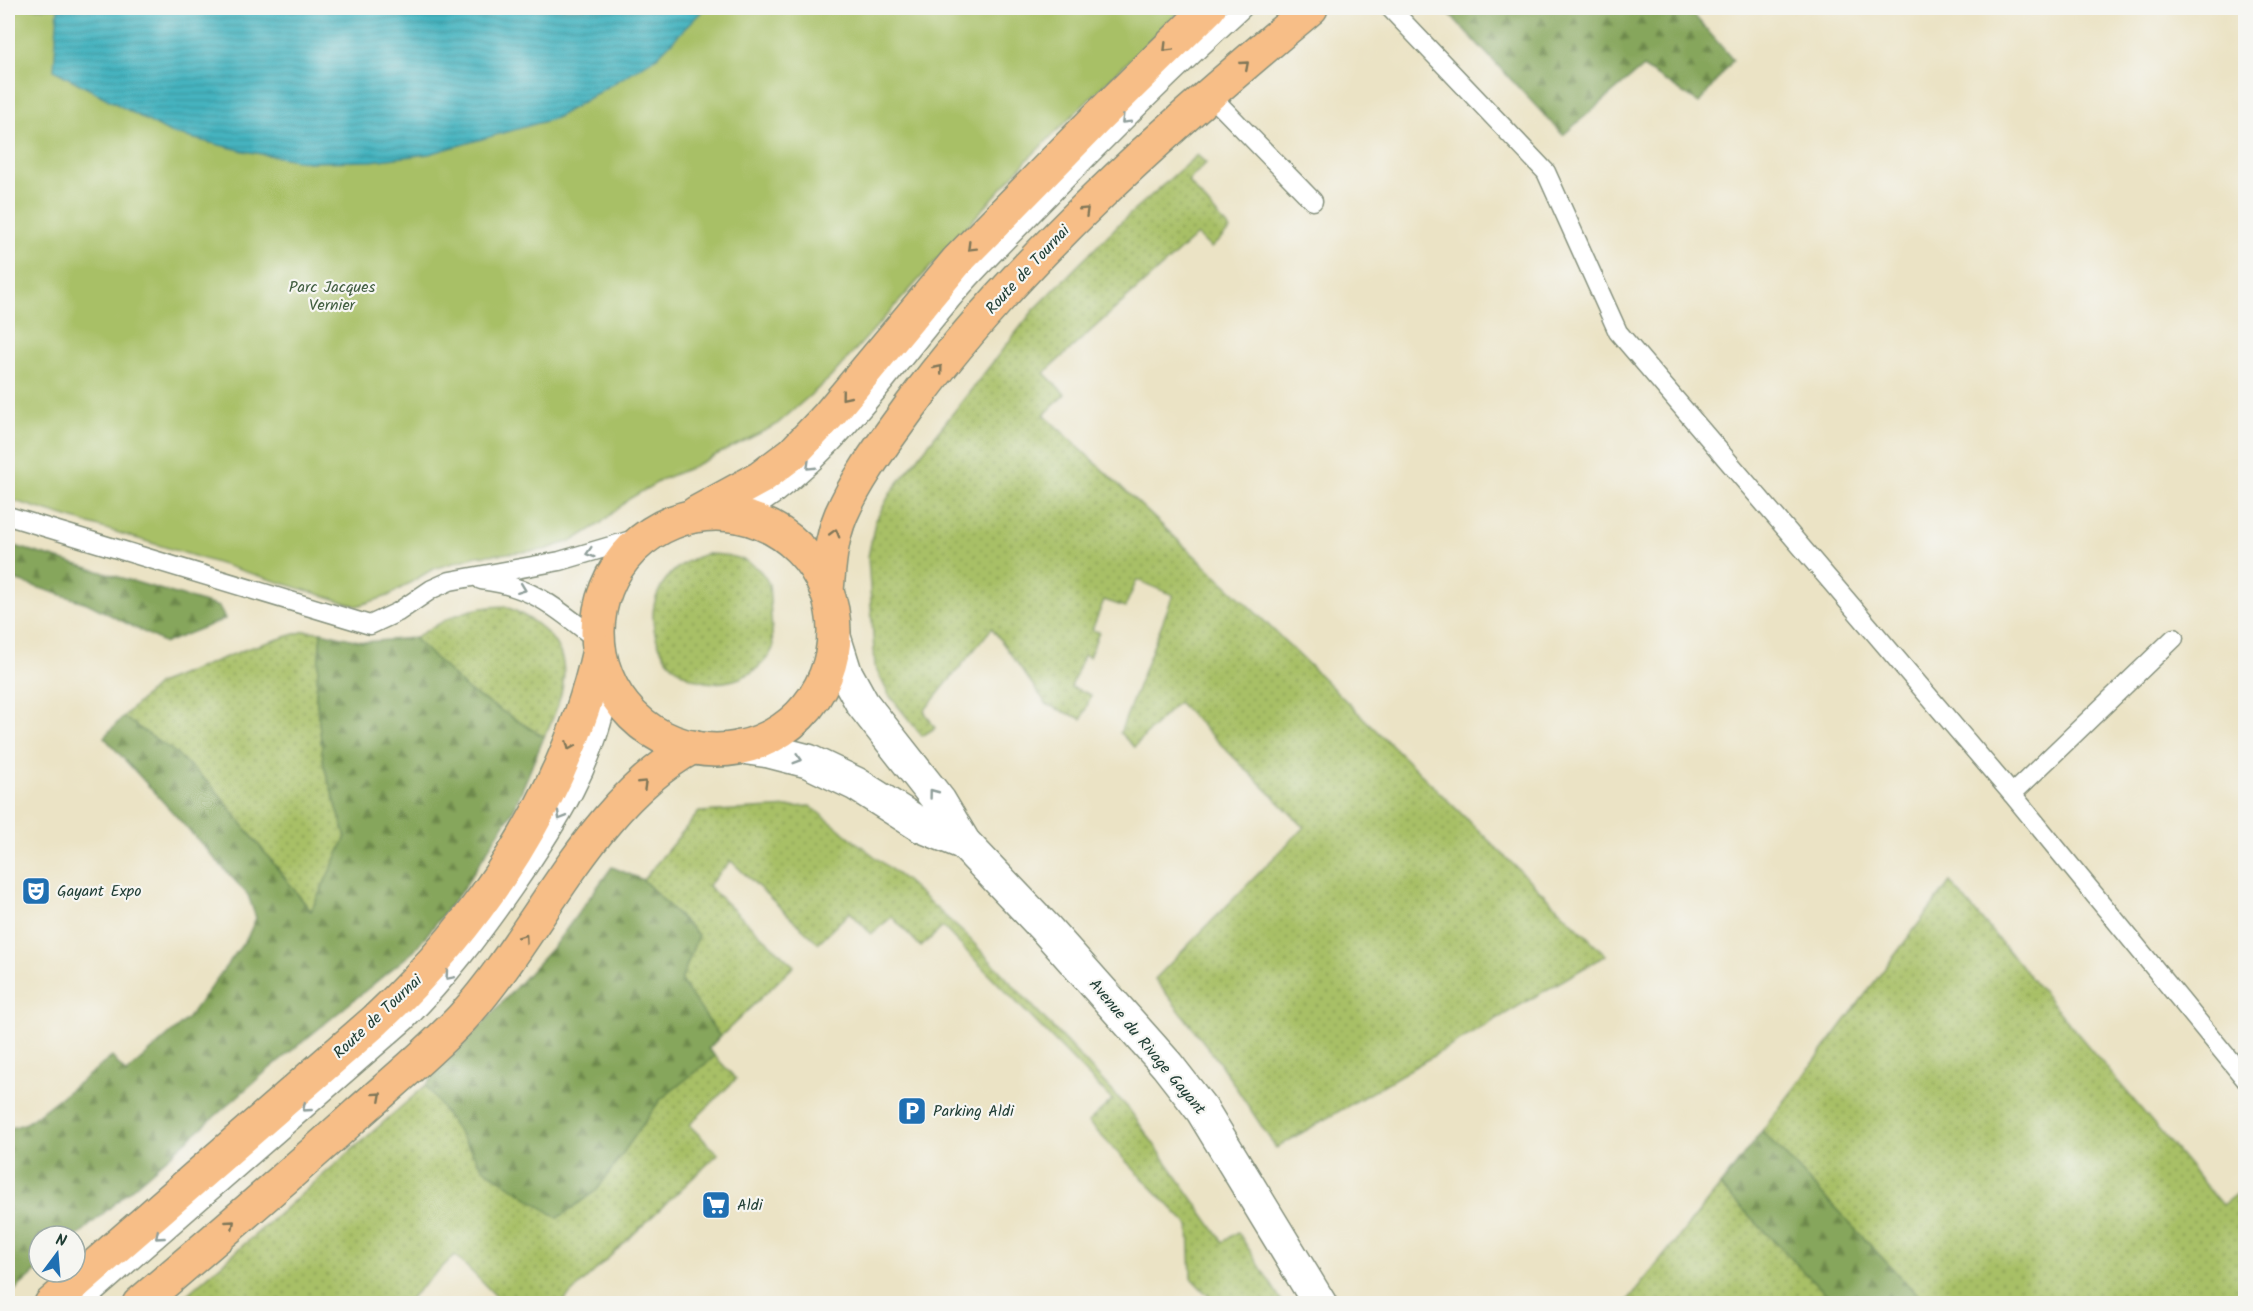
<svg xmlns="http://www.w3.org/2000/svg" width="2253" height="1311" viewBox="0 0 2253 1311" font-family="Kalam,sans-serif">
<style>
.grass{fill:url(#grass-dots);stroke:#647e4d;stroke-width:1.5}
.forest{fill:url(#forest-firs);stroke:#527248;stroke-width:1.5}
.park{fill:#a8c066;stroke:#647e4d;stroke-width:1.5}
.water{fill:url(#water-rules);stroke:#32787a;stroke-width:1.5}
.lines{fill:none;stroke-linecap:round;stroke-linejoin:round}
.service-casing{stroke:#85907c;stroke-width:21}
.minor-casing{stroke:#85907c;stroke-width:36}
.primary-casing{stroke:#85907c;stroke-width:36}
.service{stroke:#fff;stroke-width:18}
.minor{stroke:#fff;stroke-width:33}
.primary{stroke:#f7be87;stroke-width:33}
.oneway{stroke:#807759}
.oneway2{stroke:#8f9e9a}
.labels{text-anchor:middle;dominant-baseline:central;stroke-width:4.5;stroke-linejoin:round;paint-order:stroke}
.street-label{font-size:16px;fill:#1f3d34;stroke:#f6f6f2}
.park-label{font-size:16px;fill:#415e40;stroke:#f6f6f2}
.poi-label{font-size:16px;fill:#1f3d34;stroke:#f6f6f2;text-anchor:start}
</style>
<defs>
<pattern id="grass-dots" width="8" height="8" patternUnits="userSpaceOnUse" patternTransform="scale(1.5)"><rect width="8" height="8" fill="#a8c066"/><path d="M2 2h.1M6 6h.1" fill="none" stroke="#889d55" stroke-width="1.8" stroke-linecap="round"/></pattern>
<pattern id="forest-firs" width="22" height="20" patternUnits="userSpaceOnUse" patternTransform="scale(1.5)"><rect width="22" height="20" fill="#86a65b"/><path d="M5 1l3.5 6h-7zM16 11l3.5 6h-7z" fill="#6d884c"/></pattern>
<pattern id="water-rules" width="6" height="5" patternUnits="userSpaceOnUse" patternTransform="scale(1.5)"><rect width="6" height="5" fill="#45b4c0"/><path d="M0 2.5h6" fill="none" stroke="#39949d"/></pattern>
</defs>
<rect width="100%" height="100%" fill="#f6f6f2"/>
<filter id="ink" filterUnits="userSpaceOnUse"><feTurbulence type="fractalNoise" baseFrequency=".0167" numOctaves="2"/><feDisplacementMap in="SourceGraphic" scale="12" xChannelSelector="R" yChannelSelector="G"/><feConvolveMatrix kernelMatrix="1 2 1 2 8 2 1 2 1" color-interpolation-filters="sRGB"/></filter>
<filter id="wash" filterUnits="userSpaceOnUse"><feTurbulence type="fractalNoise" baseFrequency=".008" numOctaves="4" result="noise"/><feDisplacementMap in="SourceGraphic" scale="24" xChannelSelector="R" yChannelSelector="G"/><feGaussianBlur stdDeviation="1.35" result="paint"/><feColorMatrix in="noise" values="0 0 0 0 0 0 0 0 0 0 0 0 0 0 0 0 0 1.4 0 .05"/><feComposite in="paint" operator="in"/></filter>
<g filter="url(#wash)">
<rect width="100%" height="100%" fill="#ebe3c5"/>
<g class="grass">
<path d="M1197,155L1206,163L1188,181L1230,230L1211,248L1197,235L1044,373L1065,394L1044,415L1255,612L1606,955L1276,1148L1219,1062L1155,979L1304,827L1178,702L1134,747L1120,733L1173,595L1137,580L1125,607L1104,600L1092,630L1099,632L1089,657L1084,655L1071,687L1091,695L1082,719L1047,705L992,628L924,711L935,728L922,736L889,695L875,667L868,557L875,522L891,492L1033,311L1121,222Z"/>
<path d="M706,554C731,554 758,559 769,584L773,648C766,664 751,675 734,680C654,702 614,581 706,554Z"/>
<path d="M505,606C575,637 575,675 544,737L469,691L414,638C448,618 464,607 505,606Z"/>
<path d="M305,631L321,632L316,695L324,766L346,837L311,911L212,786L173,751L123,717L158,684L249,648Z"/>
<path d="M810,806L906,881L967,936L1129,1109L1223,1242L1238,1232L1283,1303H1215L1191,1278L1189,1226L1088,1122L1112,1100L943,927L921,947L892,917L871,934L850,912L818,943L731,861L708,886L794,966L720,1037L681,981L698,935L643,880L699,812Z"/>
<path d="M1950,882L2222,1205L2245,1187V1294L2234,1304L1925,1303L1762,1131Z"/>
<path d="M715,1056L736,1079L689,1125L718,1154L561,1303H503L455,1255L405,1303L176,1304L426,1085L483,1168L597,1190L660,1100Z"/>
<path d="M1720,1186L1835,1303L1625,1304Z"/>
</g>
<g class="forest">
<path d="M1444,8H1688L1733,60L1699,103L1643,67L1563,135Z"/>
<path d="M8,544L219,607L225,619L165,643L87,603L8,578Z"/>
<path d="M321,632L363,642L414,638L469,691L544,737L514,809L463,889L414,951L269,1069L75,1238L39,1236V1269L8,1296V1129L27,1123L112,1057L126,1073L188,1018L247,938L256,918L248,895L104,737L123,717L173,751L212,786L311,911L346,837L324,766L316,695Z"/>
<path d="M612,867L643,880L698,935L681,981L720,1037L708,1049L715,1056L660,1100L597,1190L558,1218L483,1168L426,1085L554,946Z"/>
<path d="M1762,1131L1925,1303H1835L1720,1186Z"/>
</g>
<path class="park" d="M8,8H1183L1028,159L830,378L776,425L690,468L663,479L629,499L600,524L574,540L544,550L477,556L433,569L388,596L357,606L8,499Z"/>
<path class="water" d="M58,8H705L657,57L556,118L429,154L371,161L308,162L244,151L170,133L54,70Z"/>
</g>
<g filter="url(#ink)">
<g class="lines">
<g class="service-casing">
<g id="service">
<path d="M1390,8L1546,172L1618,332L2012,794L2246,1080"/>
<path d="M1210,95L1313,201"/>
<path d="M8,516L370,625L398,612L432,589L450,581L560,561L645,536"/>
<path d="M741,517C836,461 892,367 963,286C988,258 1016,231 1042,204C1107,137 1174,71 1243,8"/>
<path d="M481,580C533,586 558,609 597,640"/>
<path d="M2012,794L2174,638"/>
<path d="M82,1304L406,1021C447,980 480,936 513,889C556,827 600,760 610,683"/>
</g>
</g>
<g class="minor-casing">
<g id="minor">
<path d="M834,637L845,672L862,703L939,801L964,843L1047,930L1167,1065L1202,1110L1320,1304"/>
<path d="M741,747L769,751L808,761L856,784L922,826L964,843"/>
</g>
</g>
<g class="primary-casing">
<g id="primary">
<path d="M696,513L760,478L793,453L828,416L957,261L1097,118L1209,8"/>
<circle cx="716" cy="632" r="118"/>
<path d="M827,591C829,565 831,539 841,515C858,476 884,443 909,408C1017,260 1171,125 1311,8"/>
<path d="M51,1304L376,1020C481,922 568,792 599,650"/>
<path d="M139,1304C212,1242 284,1180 355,1116C391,1084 429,1053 462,1018C540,933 589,804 693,747"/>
</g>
</g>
<use href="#service" class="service"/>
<use href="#minor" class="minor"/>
<use href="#primary" class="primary"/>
</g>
<defs><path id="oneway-chevron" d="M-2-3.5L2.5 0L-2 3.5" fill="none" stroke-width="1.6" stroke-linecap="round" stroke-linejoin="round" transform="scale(1.5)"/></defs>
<g class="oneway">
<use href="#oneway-chevron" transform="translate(1167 48) rotate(135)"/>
<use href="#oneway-chevron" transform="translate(1245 65) rotate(-41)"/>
<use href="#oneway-chevron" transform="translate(1085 211) rotate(-44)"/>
<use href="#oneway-chevron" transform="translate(971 247) rotate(135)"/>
<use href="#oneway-chevron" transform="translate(939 369) rotate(-51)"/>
<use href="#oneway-chevron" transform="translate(845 396) rotate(129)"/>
<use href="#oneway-chevron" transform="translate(835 533) rotate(-74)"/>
<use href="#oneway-chevron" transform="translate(570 746) rotate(113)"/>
<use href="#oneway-chevron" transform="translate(643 784) rotate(-44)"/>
<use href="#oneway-chevron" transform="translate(524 938) rotate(-55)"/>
<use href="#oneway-chevron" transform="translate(378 1096) rotate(-42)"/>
<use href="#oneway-chevron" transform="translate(231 1224) rotate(-41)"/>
</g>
<g class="oneway2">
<use href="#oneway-chevron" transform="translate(1125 120) rotate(135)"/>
<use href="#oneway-chevron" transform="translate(810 466) rotate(136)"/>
<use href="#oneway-chevron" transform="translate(590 553) rotate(163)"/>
<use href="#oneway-chevron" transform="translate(522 589) rotate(21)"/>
<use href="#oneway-chevron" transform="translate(798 759) rotate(16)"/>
<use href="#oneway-chevron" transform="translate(933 793) rotate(-127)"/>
<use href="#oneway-chevron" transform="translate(561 816) rotate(120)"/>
<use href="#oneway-chevron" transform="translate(449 976) rotate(131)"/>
<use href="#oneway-chevron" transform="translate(306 1108) rotate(139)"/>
<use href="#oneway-chevron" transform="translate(159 1236) rotate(139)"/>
</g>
</g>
<defs>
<g id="theatre-square" transform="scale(1.5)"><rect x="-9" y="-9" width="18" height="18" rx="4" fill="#1f6fb2" stroke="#f6f6f2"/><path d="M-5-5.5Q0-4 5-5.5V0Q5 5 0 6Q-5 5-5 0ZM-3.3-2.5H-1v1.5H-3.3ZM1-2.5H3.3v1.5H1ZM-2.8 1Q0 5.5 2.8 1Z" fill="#fff"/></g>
<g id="parking-square" transform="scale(1.5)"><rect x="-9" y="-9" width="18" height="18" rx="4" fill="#1f6fb2" stroke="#f6f6f2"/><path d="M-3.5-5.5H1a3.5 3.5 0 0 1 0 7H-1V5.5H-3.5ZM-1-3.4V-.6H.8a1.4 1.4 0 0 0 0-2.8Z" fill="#fff"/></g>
<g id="supermarket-square" transform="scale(1.5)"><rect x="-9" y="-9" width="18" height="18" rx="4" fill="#1f6fb2" stroke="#f6f6f2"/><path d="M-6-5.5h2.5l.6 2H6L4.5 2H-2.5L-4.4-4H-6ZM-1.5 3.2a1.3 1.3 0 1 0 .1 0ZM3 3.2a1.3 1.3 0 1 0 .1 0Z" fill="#fff"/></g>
</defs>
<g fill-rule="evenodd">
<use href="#theatre-square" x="36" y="891"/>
<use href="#parking-square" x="912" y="1111"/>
<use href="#supermarket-square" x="716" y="1205"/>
</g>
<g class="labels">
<g class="street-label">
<text transform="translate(1028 270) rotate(-47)">Route de Tournai</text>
<text transform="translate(378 1017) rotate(-43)">Route de Tournai</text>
<text transform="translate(1147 1047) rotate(50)">Avenue du Rivage Gayant</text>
</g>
<g class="park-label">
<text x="332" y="287">Parc Jacques<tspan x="332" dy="18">Vernier</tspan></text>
</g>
<g class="poi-label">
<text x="57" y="891">Gayant Expo</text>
<text x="933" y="1111">Parking Aldi</text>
<text x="737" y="1205">Aldi</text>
</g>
</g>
<rect width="2253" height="1311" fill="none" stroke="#f6f6f2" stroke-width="30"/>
<g transform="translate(57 1254) rotate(16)"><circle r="28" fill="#f6f6f2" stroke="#a0aca6" stroke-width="1.5"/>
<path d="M0-4.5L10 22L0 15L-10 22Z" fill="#1f6fb2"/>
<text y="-9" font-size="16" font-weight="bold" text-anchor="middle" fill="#1f3d34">N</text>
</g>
</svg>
